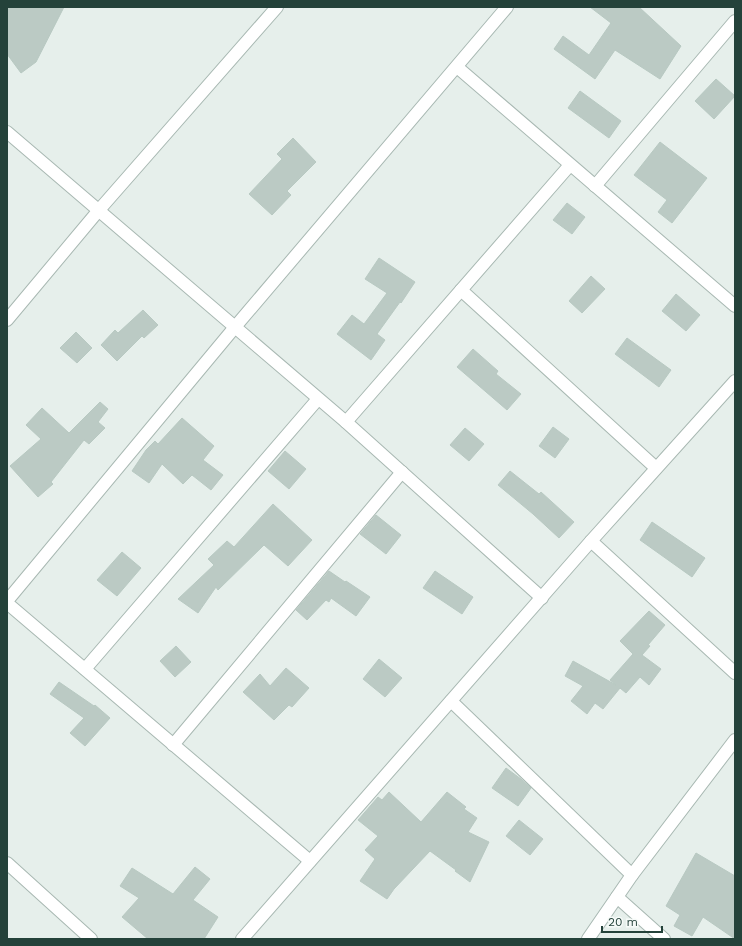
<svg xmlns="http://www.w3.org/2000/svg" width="742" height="946" viewBox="0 0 742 946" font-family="'Work Sans',sans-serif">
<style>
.building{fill:#bbcac4;stroke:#b8c9c2}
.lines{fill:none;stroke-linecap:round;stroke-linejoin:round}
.minor-casing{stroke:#a8b8b2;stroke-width:14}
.minor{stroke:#fff;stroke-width:12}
</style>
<rect width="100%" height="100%" fill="#e6efeb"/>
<g class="building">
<path d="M7,7H64L36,62L21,73L7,54Z"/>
<path d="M590,7H639L681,46L660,79L615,50L595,79L554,49L563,36L589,55L611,23Z"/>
<path d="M716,79L735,96L714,119L695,101Z"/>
<path d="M580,91L621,121L609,138L568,108Z"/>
<path d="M293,138L316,162L287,191L291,195L272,215L249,194L282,159L277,154Z"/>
<path d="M660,142L707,178L672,223L658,212L667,200L634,175Z"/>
<path d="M567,203L585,217L572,234L553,220Z"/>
<path d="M379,258L415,282L401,303L400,302L377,334L385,340L371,360L337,334L352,315L364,324L387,293L365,279Z"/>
<path d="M591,276L605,289L582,313L569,301Z"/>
<path d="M676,294L700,315L686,331L662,311Z"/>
<path d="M143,310L158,325L144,338L142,336L117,361L101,345L115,330L118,333Z"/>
<path d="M76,332L92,348L77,363L60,348Z"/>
<path d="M627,338L671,370L659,387L615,354Z"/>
<path d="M473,349L498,371L496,374L521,394L507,410L457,367Z"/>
<path d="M100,402L108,409L98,422L105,428L89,444L84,440L51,482L53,484L38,497L10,466L41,439L26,425L42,408L69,433Z"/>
<path d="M182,418L214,446L203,460L223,475L211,490L192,475L183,484L162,464L149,483L132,471L146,450L155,441L158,444Z"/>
<path d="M553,427L569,439L555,458L539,446Z"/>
<path d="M465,428L484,444L469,461L450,445Z"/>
<path d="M285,451L306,469L289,489L268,471Z"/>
<path d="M510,471L539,494L541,492L574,522L559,538L533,514L498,485Z"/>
<path d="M273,504L312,540L288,566L264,545L218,590L216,587L198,613L178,599L214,565L208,559L227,541L234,547Z"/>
<path d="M376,515L401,535L386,554L360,534Z"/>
<path d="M652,522L705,558L692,577L640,540Z"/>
<path d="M122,552L141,568L117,596L97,580Z"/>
<path d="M329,571L345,582L346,581L370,597L356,616L331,598L329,602L326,600L307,620L296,610Z"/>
<path d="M435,571L473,597L462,614L423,588Z"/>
<path d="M649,611L665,625L648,645L650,646L642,655L661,669L649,685L640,677L626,693L620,688L603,709L595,703L587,714L571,701L583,686L565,676L573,661L616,685L610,680L633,654L620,641Z"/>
<path d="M176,646L191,662L175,677L160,661Z"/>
<path d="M379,659L402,678L385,697L363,679Z"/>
<path d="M286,668L309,688L292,707L289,705L274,720L243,692L260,674L270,686Z"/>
<path d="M59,682L94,706L95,705L110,718L85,746L70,733L84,718L50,694Z"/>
<path d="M506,768L521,779L531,788L518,806L492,788Z"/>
<path d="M389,792L421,822L447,792L466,807L464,809L477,818L468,832L489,842L470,882L455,871L456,870L430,851L394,889L387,899L360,881L375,859L365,850L378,836L358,820L378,797L382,800Z"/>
<path d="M519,820L543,839L530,855L506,836Z"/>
<path d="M696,853L735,876V939L703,917L692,936L674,926L680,915L666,906Z"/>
<path d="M195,867L210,879L193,900L218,917L204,939H148L122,917L139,898L120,886L132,868L173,894Z"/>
</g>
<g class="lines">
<g class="minor-casing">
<g id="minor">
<path d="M457,67L735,306"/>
<path d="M7,132L346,422L542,598"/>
<path d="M595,186L735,21"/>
<path d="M461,290L656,468"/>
<path d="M7,320L99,210L277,7"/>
<path d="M346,422L570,165"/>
<path d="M591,541L735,673"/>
<path d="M7,601L235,327L507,7"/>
<path d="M7,603L310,861"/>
<path d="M85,669L318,399"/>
<path d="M451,701L632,875"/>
<path d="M173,745L402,472"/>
<path d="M7,863L91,939"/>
<path d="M617,897L664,939"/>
<path d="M242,939L591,541L735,381"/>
<path d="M588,939L632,875L735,740"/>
</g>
</g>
<use href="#minor" class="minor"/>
</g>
<rect width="742" height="946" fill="none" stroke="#24423a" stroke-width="16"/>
<path d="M602 926v6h60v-6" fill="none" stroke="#24423a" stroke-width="2"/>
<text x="608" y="926" font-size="12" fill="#24423a" stroke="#f7fbf9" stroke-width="3" paint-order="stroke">20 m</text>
</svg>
